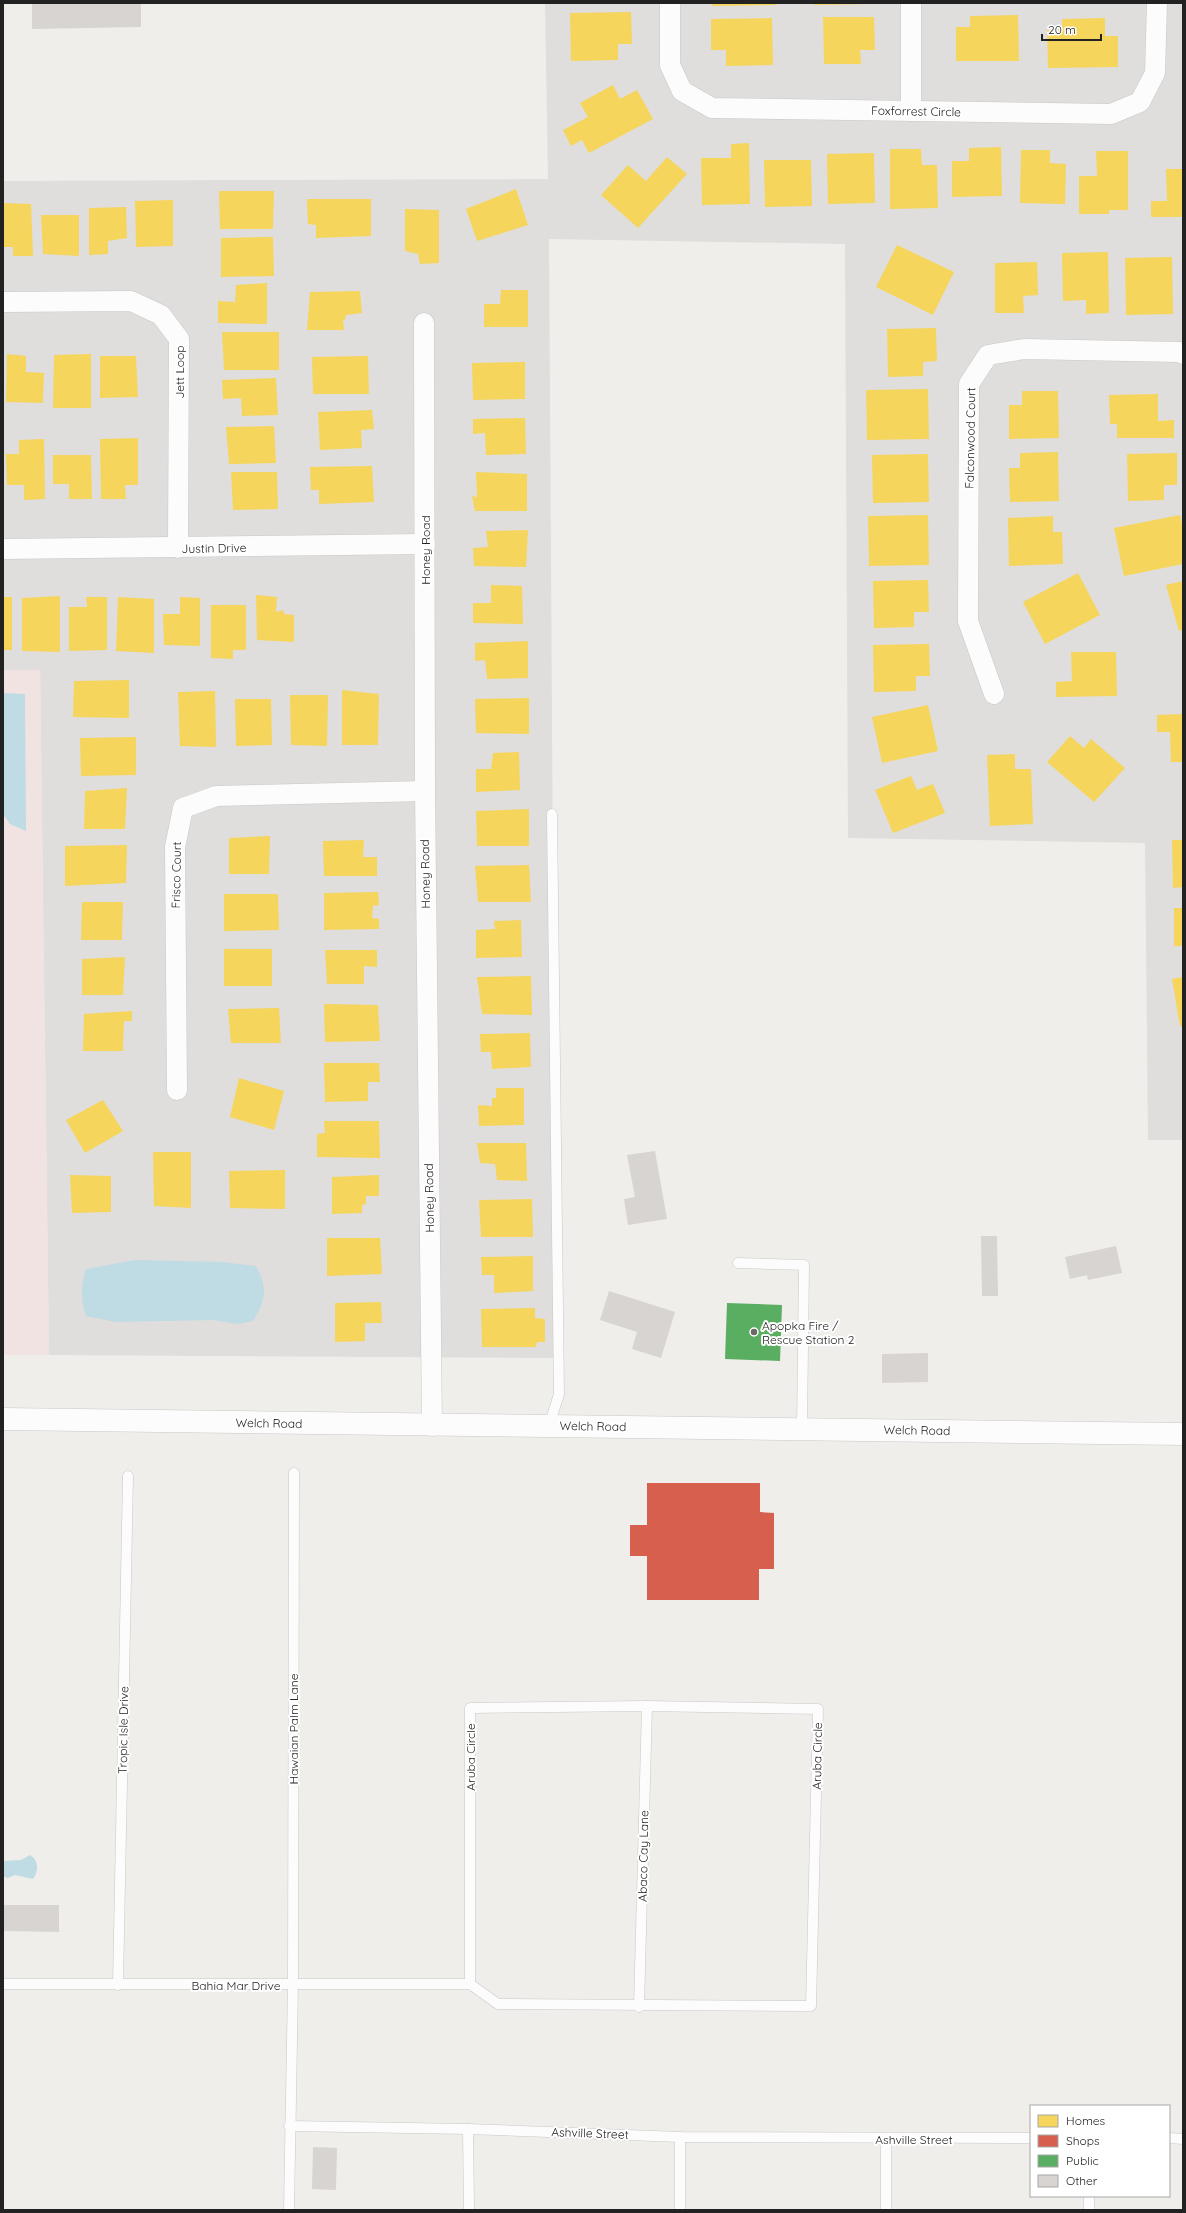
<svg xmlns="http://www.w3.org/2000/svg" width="1186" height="2213" viewBox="0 0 1186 2213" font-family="Quicksand,sans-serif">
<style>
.residential{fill:#dfdedc}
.commercial{fill:#f1e3e1}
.water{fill:#bfdbe3}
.homes{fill:#f6d55c}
.shops{fill:#d6604d}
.public{fill:#5aae61}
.building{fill:#d7d4d2}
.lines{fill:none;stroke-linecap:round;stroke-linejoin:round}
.service-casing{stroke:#c9c8c7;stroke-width:11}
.minor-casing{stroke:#c9c8c7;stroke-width:21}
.tertiary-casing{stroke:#c9c8c7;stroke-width:23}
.service{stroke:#fdfcfc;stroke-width:10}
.minor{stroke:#fdfcfc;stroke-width:20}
.tertiary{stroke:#fdfcfc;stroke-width:22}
.poi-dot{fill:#6a6968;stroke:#fff;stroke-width:1.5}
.labels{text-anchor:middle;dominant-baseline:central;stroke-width:4;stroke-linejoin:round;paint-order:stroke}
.street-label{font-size:12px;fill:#222;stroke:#fff}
.poi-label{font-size:12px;fill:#222;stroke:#fff;text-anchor:start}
</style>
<rect width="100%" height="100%" fill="#f0eeeb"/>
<path class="residential" d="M545,3H1183V1140H1148L1145,843L848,838L845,244L549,239L556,1358L49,1355L40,670H3V181L548,179Z"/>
<path class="commercial" d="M3,670H40L49,1355H3Z"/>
<g class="water">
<path d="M3,693L25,694L26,831L10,824L3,814Z"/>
<path d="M135,1260L221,1262L256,1266C268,1288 266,1300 253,1321L238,1324L213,1320L116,1322L86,1316C80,1299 81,1286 86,1269Z"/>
<path d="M30,1855C39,1860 39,1871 33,1879L15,1875L7,1878L3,1876V1861L21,1860Z"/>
</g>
<g class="homes">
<path d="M712,3H776V5L712,6Z"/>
<path d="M814,3H873V4L814,5Z"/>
<path d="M631,12L632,44H618V60L571,61L570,13Z"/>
<path d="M1018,15L1019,61H956V27H970V16Z"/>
<path d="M823,17H874L875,50H860L861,64H824Z"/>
<path d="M772,18L773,65L726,66V50H711V19Z"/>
<path d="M1105,18V36H1118V67L1048,68L1047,30H1062V19Z"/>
<path d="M613,85L620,99L637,90L653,119L589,153L582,140L571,146L563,130L588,117L580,103Z"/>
<path d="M749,143L750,204L702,205L701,158H731V144Z"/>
<path d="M1001,147L1002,196L952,197V161H969V148Z"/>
<path d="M890,149H921L922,165H937L938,208L890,209Z"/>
<path d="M1021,150H1050V163L1066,164L1065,204L1020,203Z"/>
<path d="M1096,151H1128V210H1109V214H1079V176H1097Z"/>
<path d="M874,153L875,203L828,204L827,154Z"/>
<path d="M667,157L687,174L638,228L601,195L628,165L646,181Z"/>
<path d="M764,160H811L812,206L765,207Z"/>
<path d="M1166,169H1183V217H1151V201H1167Z"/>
<path d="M516,189L528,225L477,241L466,209Z"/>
<path d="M219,191H274L273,229H220Z"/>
<path d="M307,199H371V236L316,238V225L308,224Z"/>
<path d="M173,200V246L136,247L135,201Z"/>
<path d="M3,203L31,204L33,256H13V247H3Z"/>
<path d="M126,207L127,238L108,241V254L89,255V208Z"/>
<path d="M405,209L439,210V263L420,264L418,254L405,251Z"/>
<path d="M41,215H79V256L43,254Z"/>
<path d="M273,237L274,276L221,277V238Z"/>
<path d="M897,245L954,272L933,315L876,287Z"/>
<path d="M1108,252L1109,313L1086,314V300L1063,301L1062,253Z"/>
<path d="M1172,257L1173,314L1126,315L1125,258Z"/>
<path d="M1037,262L1038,295L1023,296L1024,313H995V263Z"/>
<path d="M267,283V324L218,323V301L235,302L236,285Z"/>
<path d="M501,290H528V327H484V304H500Z"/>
<path d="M360,291L362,313L346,315L345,320H343L344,330H307L310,292Z"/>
<path d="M936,328L937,361L923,362V376L888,377L887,329Z"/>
<path d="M222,332H279V370H224Z"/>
<path d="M7,354L26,356V372L44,373L43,403L6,402Z"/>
<path d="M91,354V408H53L54,355Z"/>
<path d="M100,356H136L138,397L100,398Z"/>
<path d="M368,356L369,394H313L312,357Z"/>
<path d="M525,362V399L473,400L472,363Z"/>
<path d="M276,378L278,415L242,416L241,398L223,399L222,380Z"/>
<path d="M928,389L929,439L867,440L866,390Z"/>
<path d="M1022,391H1058L1059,438L1009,439V405H1022Z"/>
<path d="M1158,394V421L1174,420V438H1117V424H1110L1109,395Z"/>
<path d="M372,410L374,429L361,430L362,448L320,450L318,412Z"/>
<path d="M525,418L526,454L486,455L485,433L473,434V419Z"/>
<path d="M274,426L276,463L229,464L226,427Z"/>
<path d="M138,438V485H125L126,499H101L100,439Z"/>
<path d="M44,439L45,499L24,500V485H7L6,454H19V440Z"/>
<path d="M1058,452L1059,501L1010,502L1009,468H1020V453Z"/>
<path d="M1177,453V485H1164V500L1128,501L1127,454Z"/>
<path d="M928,454L929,502L873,503L872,455Z"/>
<path d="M53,455H91L92,499H69V484H53Z"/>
<path d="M372,466L374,502L319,504V490H311L310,467Z"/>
<path d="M231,472H277L278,509L233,510Z"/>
<path d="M476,472L527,474V511H475L472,496L477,497Z"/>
<path d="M928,515L929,565L869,566L868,516Z"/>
<path d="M1180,515L1183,529V564L1124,576L1114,528Z"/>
<path d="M1053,516V532H1062L1063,564L1009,566L1008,518Z"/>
<path d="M528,530L526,567L474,566L473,548L488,547L486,531Z"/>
<path d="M1078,573L1100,615L1045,644L1023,602Z"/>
<path d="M928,580L929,612H914V627L874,628L873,581Z"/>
<path d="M1183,581V630L1179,631L1166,585Z"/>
<path d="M491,585L522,586L523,624L473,623V603H491Z"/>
<path d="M256,595L277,597L276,612L283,610L284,614L294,615V642L257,640Z"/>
<path d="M60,596V652L22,651V598Z"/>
<rect x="3" y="597" width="9" height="53"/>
<path d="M86,597H107V650L69,651V607H87Z"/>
<path d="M118,597L154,599V653L116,651Z"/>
<path d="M180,597L200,598V646L164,645L163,614H180Z"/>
<path d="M211,605H246V650H233V659L211,658Z"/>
<path d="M528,641V678L487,679L485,660L475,661V643Z"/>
<path d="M929,644L930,676H916V691L874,692L873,645Z"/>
<path d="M1071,652H1116L1117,696L1056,697V682L1072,681Z"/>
<path d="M129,680V718L73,717L74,681Z"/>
<path d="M342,690L379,694L378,745H342Z"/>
<path d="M215,691L216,747L180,746L178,692Z"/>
<path d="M290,695H328L327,746L291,745Z"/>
<path d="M529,698V734L476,733L475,699Z"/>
<path d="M235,699H271L272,745L236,746Z"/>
<path d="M928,705L938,751L882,763L872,717Z"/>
<path d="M1183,714V762H1171L1170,732H1157V715Z"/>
<path d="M1070,736L1084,748L1091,739L1125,768L1094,802L1047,762Z"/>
<path d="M136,737V775L81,776L80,738Z"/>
<path d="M519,752L520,790L476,792V769H491L493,753Z"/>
<path d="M1015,754V769H1031L1033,824L990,826L987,755Z"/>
<path d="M911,776L917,790L933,784L945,813L893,833L875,790Z"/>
<path d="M127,788L125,829H84L85,791Z"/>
<path d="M529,809V846H477L476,811Z"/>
<path d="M270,836L269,874H229V838Z"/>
<path d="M364,840L363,857H377V876H324L323,841Z"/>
<path d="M1172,840H1183V887L1173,888Z"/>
<path d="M127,845L126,883L65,886V846Z"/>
<path d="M529,865L531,902H478L475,866Z"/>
<path d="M378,892L379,905L373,906L372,918L379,919V929L324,930V893Z"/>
<path d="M224,894H278L279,930L224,931Z"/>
<path d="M82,902H123L122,940H81Z"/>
<rect x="1174" y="908" width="9" height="38"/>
<path d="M521,920L522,957L476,958V930L495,929L494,921Z"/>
<rect x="224" y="949" width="48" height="37"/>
<path d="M325,950H377V967L364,966V984H327Z"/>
<path d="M125,957L123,995H82V959Z"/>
<path d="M531,976L532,1015L482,1014L477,977Z"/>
<path d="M1183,977V1026H1180L1172,979Z"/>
<path d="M324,1004L378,1005L380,1041L325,1042Z"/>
<path d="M279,1008L281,1043H231L228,1009Z"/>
<path d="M132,1011V1021H124L123,1051H83L84,1014Z"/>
<path d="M530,1033L531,1067L492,1069L491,1052H481L480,1034Z"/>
<path d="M324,1063H379L380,1082H368V1101L325,1102Z"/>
<path d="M239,1078L284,1091L274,1130L230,1117Z"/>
<path d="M496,1088H524V1125L479,1126L478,1105L492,1106V1098H496Z"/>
<path d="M103,1100L123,1131L85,1153L66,1120Z"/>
<path d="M324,1121H379L380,1158L317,1157V1134L325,1133Z"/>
<path d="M477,1143H526L527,1181L497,1180L495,1164L480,1163Z"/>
<path d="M153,1152H191V1208L154,1206Z"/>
<path d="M285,1170V1209L230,1208L229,1171Z"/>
<path d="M70,1175L111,1176V1212L72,1213Z"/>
<path d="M379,1175V1196H366V1204L362,1205V1213L332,1214V1177Z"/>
<path d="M532,1199L533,1237H481L479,1200Z"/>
<path d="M327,1238H380L382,1274L327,1276Z"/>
<path d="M533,1256V1291L494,1293V1275H482L481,1257Z"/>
<path d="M381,1302L382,1323H365V1341L335,1342V1303Z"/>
<path d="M535,1308V1318L545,1319V1342H537L536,1347H482L481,1309Z"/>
</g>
<path class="shops" d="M647,1483H760V1512L774,1513V1569H759V1600H647V1556H630V1525H647Z"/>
<path class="public" d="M727,1303L782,1305L780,1361L725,1359Z"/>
<g class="building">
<path d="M32,3H141V27L32,29Z"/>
<path d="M655,1151L667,1219L628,1225L624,1199L635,1197L627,1155Z"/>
<path d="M981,1236H997L998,1296H982Z"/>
<path d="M1116,1246L1122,1273L1088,1280L1087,1275L1070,1279L1065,1257Z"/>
<path d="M609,1291L675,1312L661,1358L632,1349L637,1332L600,1320Z"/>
<path d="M928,1353V1382L882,1383V1354Z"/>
<path d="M3,1905H59V1932L3,1931Z"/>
<path d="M313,2147L337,2148L336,2190L312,2189Z"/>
</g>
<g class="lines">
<g class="service-casing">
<g id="service">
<path d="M738,1263L804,1265L802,1429"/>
<path d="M549,1426L559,1394L552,814"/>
<path d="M647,1706L818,1709L811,2006L498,2004L470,1984V1708Z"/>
<path d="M3,1984H470"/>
<path d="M118,1985L128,1476"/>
<path d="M639,2007L647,1706"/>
<path d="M289,2126L468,2129L680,2137L1031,2138"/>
<path d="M468,2129L469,2210"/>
<path d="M1169,2138L1183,2139"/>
<path d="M886,2139V2210"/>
<path d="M289,2210L293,1985L294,1473"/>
<path d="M680,2210V2137"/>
<path d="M1089,2210V2196"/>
</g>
</g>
<g class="minor-casing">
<g id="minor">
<path d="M670,3V65L682,91L712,108L1111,114L1140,102L1155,73L1157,3"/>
<path d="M911,111V3"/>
<path d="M3,302L131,301L161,315L179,339L178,548"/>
<path d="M424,323L425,791L432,1426"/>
<path d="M3,549L425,544"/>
<path d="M994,694L968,621L969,384L988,355L1024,349L1180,352L1183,354"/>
<path d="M177,1090L175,847L183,808L216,796L425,791"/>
</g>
</g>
<g class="tertiary-casing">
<path id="tertiary" d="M3,1419L1183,1434"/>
</g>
<use href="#service" class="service"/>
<use href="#minor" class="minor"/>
<use href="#tertiary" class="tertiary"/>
</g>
<circle class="poi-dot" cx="754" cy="1332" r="4"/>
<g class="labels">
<g class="street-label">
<text transform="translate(916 111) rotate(1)">Foxforrest Circle</text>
<text transform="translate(179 372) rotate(-90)">Jett Loop</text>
<text transform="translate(970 438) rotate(-89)">Falconwood Court</text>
<text transform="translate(214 548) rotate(-1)">Justin Drive</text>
<text transform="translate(425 550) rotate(-90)">Honey Road</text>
<text transform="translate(425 874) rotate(-91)">Honey Road</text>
<text transform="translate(176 875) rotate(-89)">Frisco Court</text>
<text transform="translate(429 1198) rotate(-91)">Honey Road</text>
<text transform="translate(269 1423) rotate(1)">Welch Road</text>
<text transform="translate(593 1426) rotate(1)">Welch Road</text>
<text transform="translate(917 1430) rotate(1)">Welch Road</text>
<text transform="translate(293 1729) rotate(-90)">Hawaian Palm Lane</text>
<text transform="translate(123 1730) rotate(-89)">Tropic Isle Drive</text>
<text transform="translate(817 1756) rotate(-89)">Aruba Circle</text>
<text transform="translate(470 1757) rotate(-90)">Aruba Circle</text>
<text transform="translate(643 1856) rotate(-89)">Abaco Cay Lane</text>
<text x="236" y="1985">Bahia Mar Drive</text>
<text transform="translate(590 2133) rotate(2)">Ashville Street</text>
<text x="914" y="2139">Ashville Street</text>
</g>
<g class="poi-label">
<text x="762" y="1325">Apopka Fire /<tspan x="762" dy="14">Rescue Station 2</tspan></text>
</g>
</g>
<rect width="1186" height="2213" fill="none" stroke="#222222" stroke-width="8"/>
<rect x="1030" y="2105" width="140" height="92" fill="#ffffff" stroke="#a7a7a7"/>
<rect x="1038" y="2115" width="20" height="12" fill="#f6d55c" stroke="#a7a7a7"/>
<text x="1066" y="2125" font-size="12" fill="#222222">Homes</text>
<rect x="1038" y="2135" width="20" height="12" fill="#d6604d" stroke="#a7a7a7"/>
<text x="1066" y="2145" font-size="12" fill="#222222">Shops</text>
<rect x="1038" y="2155" width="20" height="12" fill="#5aae61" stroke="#a7a7a7"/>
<text x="1066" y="2165" font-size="12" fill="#222222">Public</text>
<rect x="1038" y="2175" width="20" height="12" fill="#d7d4d2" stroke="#a7a7a7"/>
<text x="1066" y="2185" font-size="12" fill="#222222">Other</text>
<path d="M1042 34v6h59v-6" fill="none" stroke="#222222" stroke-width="2"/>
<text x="1048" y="34" font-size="12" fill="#222222" stroke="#ffffff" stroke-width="3" paint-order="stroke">20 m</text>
</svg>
